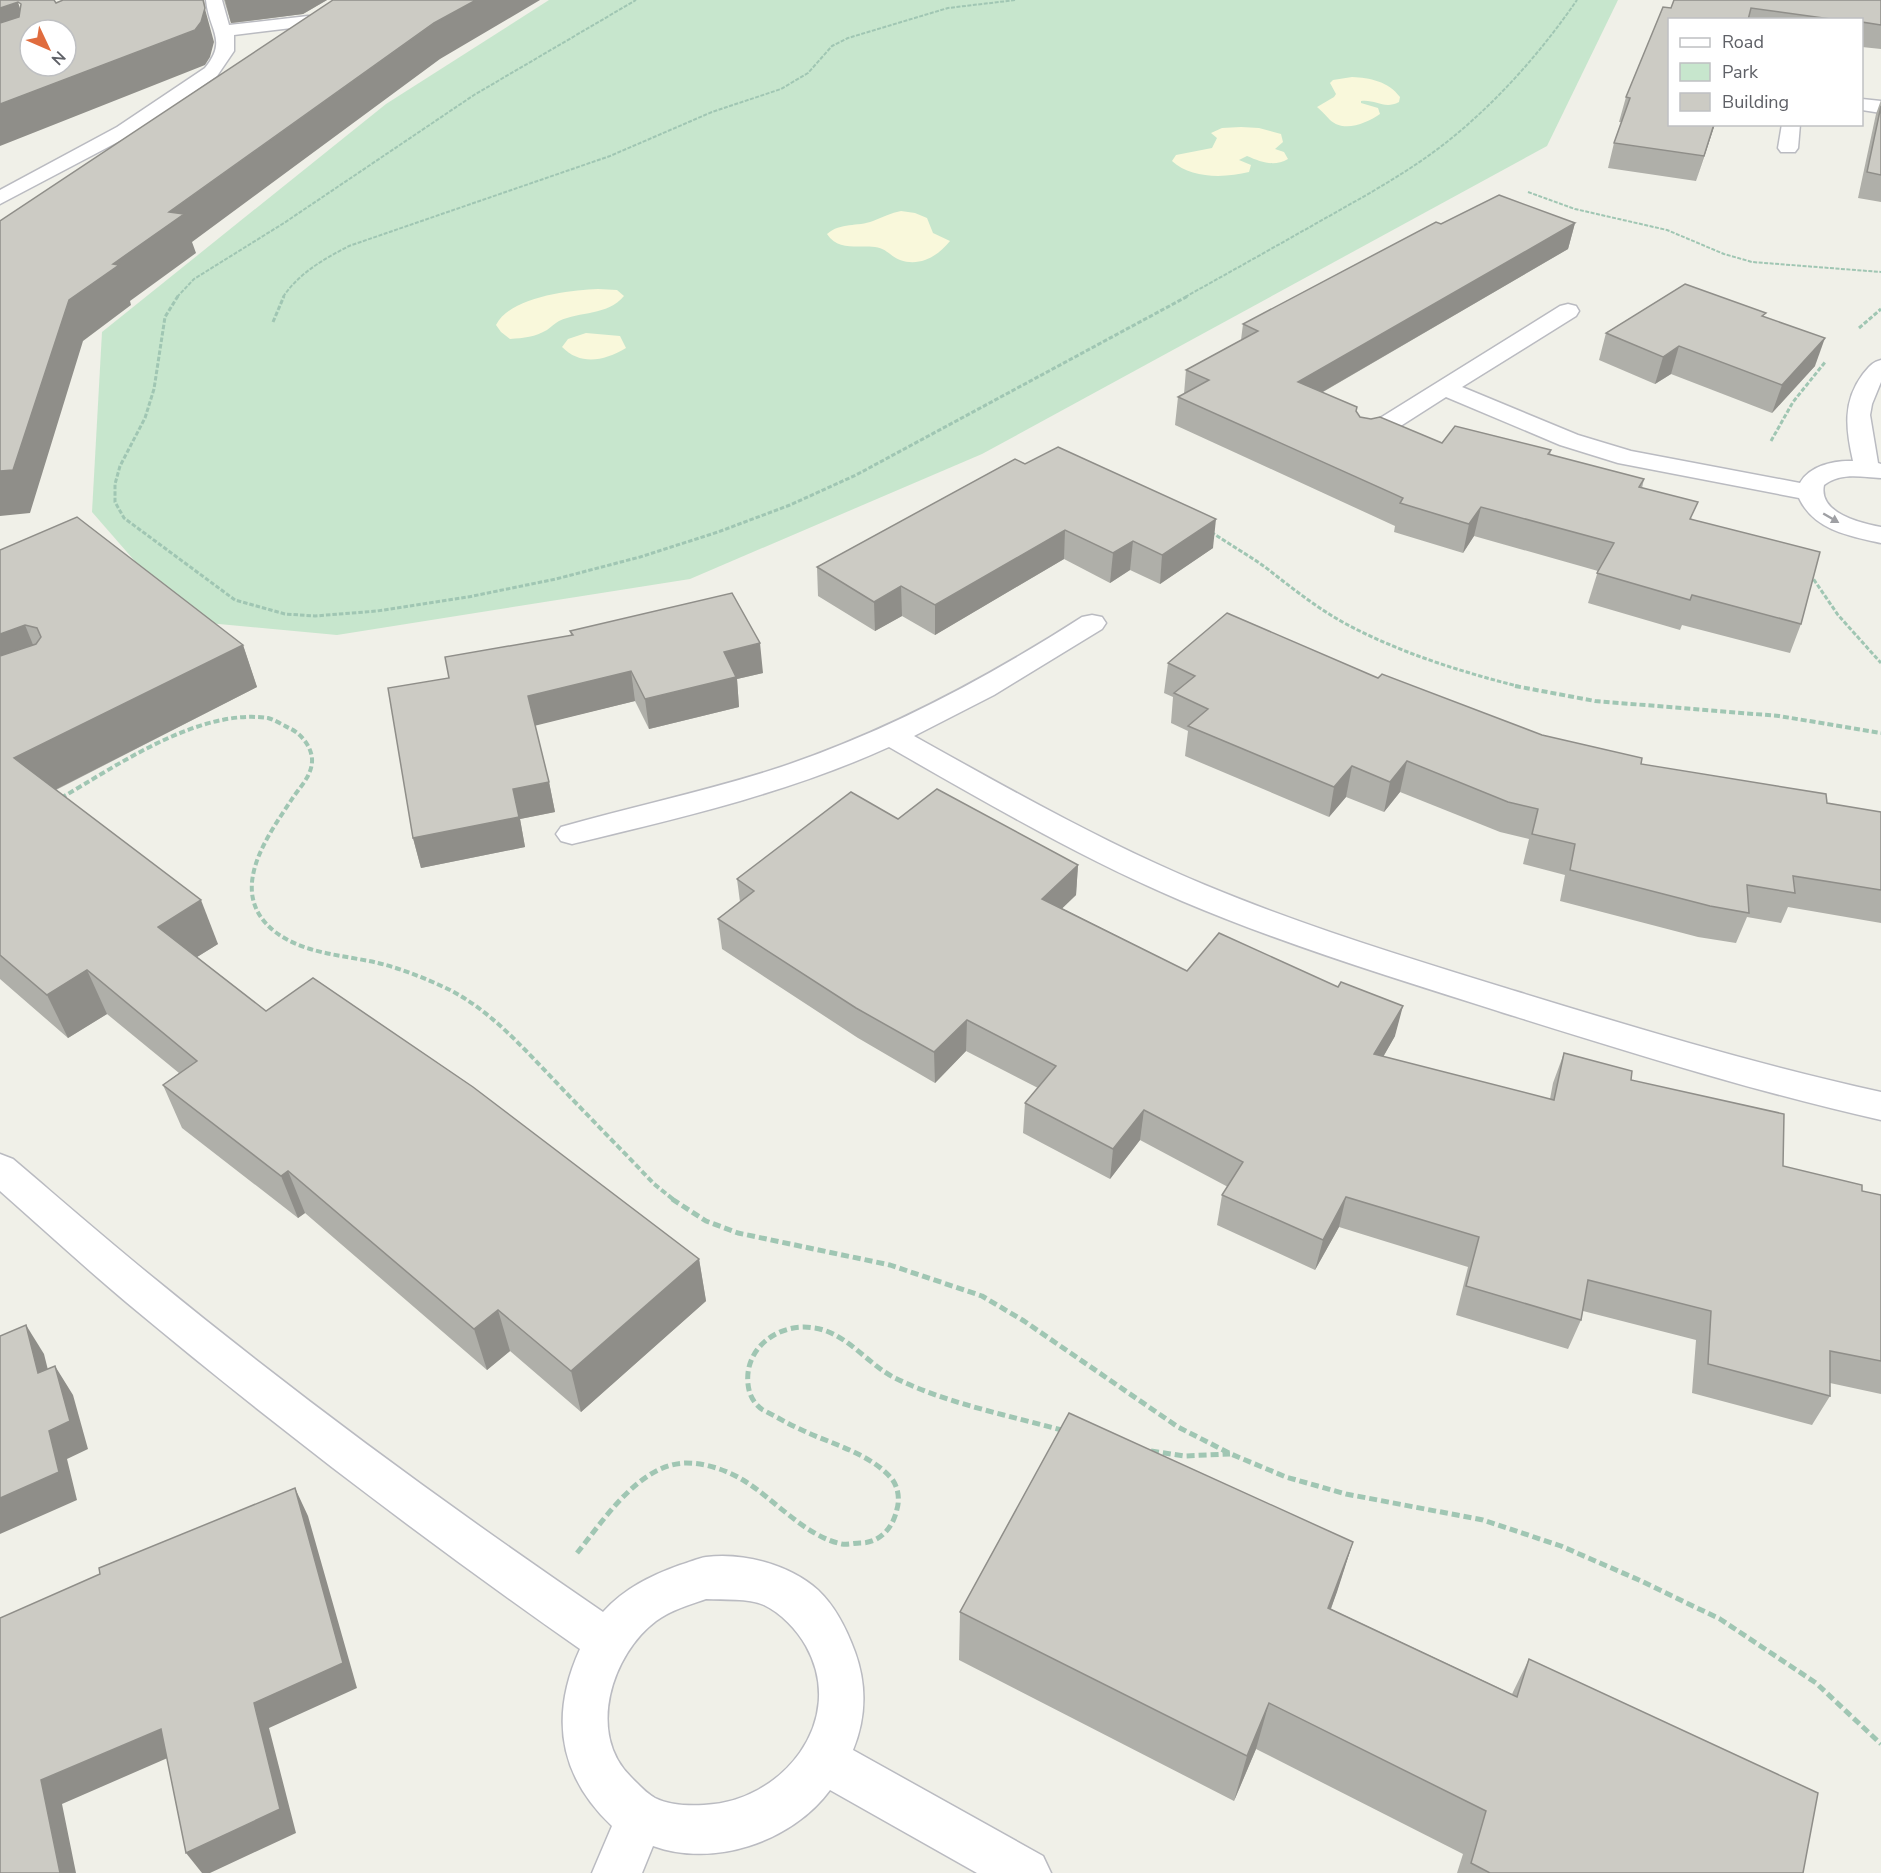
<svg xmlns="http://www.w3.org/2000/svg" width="1881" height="1873" viewBox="0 0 1881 1873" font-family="'Nunito Sans',sans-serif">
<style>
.green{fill:#c7e6cd}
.sand{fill:#f9f8db}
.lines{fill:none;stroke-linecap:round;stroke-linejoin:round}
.minor-casing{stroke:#babbc1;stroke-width:3}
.path-far3{stroke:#a0c6b3;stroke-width:2;stroke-dasharray:4 1.5;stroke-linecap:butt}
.path-far2{stroke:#a0c6b3;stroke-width:3;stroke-dasharray:4.5 2;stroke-linecap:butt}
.path-far1{stroke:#a0c6b3;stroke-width:4;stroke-dasharray:6 3;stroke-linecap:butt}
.path{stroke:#a0c6b3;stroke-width:5;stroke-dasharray:8 4;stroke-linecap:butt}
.minor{fill:#fff;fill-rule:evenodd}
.wall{fill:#afafa9}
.shaded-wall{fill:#8f8e89}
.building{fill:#cccbc4;stroke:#8f8e89;stroke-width:1.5;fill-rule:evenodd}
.oneway{fill:#9fa0a4}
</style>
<rect width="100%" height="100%" fill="#f0f0e8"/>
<path class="green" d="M549,0H1618L1547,146L982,454L690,579L337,635L187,621L92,512L102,332L386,104Z"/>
<g class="sand">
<path d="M1352,77C1370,78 1388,81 1400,97L1399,102C1384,110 1376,99 1361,101V103L1378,108L1380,114C1367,123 1344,133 1330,120C1326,116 1322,111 1317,107L1334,97L1336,94L1330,83L1333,80Z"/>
<path d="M1241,127L1259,128L1281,134L1283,142L1275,149L1284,152L1288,159C1274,167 1261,162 1247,156L1239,160L1251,165L1249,172C1225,178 1191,179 1172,161L1176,155L1212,148L1217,138L1211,133L1222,128Z"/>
<path d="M901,211L915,213L927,218L933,233L950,241C938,256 920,267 900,260C890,256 886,248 875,247C857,245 838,251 827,234C841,222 857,227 873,221C883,217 891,213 901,211Z"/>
<path d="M598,289L617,290L624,296C607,316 580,311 559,321C554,324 551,327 547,330C535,337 524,338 510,339L501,332L496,325C510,297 570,290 598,289Z"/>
<path d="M586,333L620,336L626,348C604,361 581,366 562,347L568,339Z"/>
</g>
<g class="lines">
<g class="minor-casing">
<g id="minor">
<path d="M206,0H222L229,25L308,16L314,17L316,21L314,25L308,26L234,35V51L217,76L131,135L0,204V190L117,127L205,68C228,40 209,31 206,0Z"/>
<path d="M1862,99L1881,101V113L1862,110Z"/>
<path d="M1782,124H1800L1798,148L1795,152H1781L1778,148Z"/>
<path d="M1568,304L1576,306L1579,311L1576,316L1462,387L1578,435L1631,451L1800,483C1809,466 1834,460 1853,461C1846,430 1842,402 1863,374C1869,367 1872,362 1881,360V382L1872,404L1870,415L1878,463L1881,464V478C1861,477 1841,472 1824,485C1818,513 1860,523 1881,527V543C1849,536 1814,530 1799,498L1618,463L1560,445L1446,397L1374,443L1365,445L1356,443L1353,438L1356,433L1560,306Z"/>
<path d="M1092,615L1102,617L1106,623L1102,629L994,695L914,736C1009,789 1104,843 1205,885C1306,927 1411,959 1515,991C1636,1028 1757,1065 1881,1092V1120C1752,1091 1626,1051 1501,1012C1394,978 1286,945 1182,901C1081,858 985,802 889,747C788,793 679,818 572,844L561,841L556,834L561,827C634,806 709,791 781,767C888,731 987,678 1082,617Z"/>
<path d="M0,1154L13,1159C60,1199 107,1240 155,1279C299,1397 449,1507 603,1612C625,1588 650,1576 680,1565C688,1563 698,1558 706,1557C743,1552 790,1565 818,1590C836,1607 847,1630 855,1652C867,1685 866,1718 853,1750L1043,1856L1051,1873H977L830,1790C792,1842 713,1868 653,1846L642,1873H592L612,1826C558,1775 550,1715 580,1649C424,1540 272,1424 126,1302C83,1266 42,1228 0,1191ZM706,1599C724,1600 748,1598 764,1605C781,1613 797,1630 806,1646C848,1721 782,1802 704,1805C688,1806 669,1805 655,1798C646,1793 638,1784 631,1777C586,1734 612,1654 656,1621C671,1610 689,1605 706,1599Z"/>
</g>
</g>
<g class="path-far3">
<path d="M1528,192L1575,209L1667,230L1724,254L1752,262L1881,272"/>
<path d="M177,297L194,279L284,223L474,95L636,0"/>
<path d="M283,297C299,273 324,259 349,246L610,156L712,112L781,89L808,73L832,46L848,38L948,8L1016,0"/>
<path d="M1185,297C1232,271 1278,245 1324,219C1370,193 1418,167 1459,132C1504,94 1543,49 1577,0"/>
</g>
<g class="path-far2">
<path d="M178,296L165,317L154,389L145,418L120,466L115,484V502L124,518L235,600L285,614L315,616L377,611L468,597L556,579L640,557L718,532L790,505L856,475L1188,296"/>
<path d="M273,322L284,296"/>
<path d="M1859,328L1881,309"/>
<path d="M1771,441L1793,402L1826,361"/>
<path d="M1211,532C1229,544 1248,555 1265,567C1292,588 1318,609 1348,625C1403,654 1462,672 1521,687"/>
<path d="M1810,574L1838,615L1881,663"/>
</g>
<g class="path-far1">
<path d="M1515,686L1595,701L1779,716L1881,733"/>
<path d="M61,798C118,765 199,708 268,718C275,720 283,725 289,728C301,733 313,748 312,762C311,777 299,788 292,799C267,837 226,892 274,931C303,954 344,955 378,963C403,969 427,979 450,990C492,1012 522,1047 554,1080C587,1115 621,1149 654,1184L674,1200"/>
</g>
<g class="path">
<path d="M672,1199L706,1221L738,1233L890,1265L982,1296L1024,1321L1178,1427L1231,1454L1286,1477L1346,1494L1483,1520L1561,1546L1639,1580L1720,1619L1816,1683L1881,1744"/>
<path d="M1151,1451L1184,1456L1230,1454"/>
<path d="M577,1553C604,1520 639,1464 686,1463C706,1463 726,1470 743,1480C773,1498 806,1537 842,1544C848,1545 855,1543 860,1543C880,1543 893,1528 897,1509C900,1499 898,1487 892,1479C871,1454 832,1444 804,1431C790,1425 777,1417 763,1410C754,1404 749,1395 748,1384C744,1347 780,1322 814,1328C846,1332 867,1364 895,1378C948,1404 1008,1415 1065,1431"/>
</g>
<use href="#minor" class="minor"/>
</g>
<g class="wall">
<path d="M224,0H327L303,14L231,23Z"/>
<path d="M1881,0V49L1862,47V20H1670V124H1715L1696,181L1608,168L1614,143L1621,122H1619L1626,97L1671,8Z"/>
<path d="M1881,100V202L1858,198L1876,114Z"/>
<path d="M1575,223L1568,249L1323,392L1356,411L1360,417L1442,443L1551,450L1550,455L1644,479L1642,488L1692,519L1801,624L1790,653L1682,625L1680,630L1588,603L1598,571L1474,536L1463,553L1394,532L1395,526L1175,425L1178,397L1184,394L1186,370L1241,340L1243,324L1441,224Z"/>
<path d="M1765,317L1815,366L1772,413L1671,374L1655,384L1599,360L1606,333Z"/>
<path d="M1015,459L1213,548L1160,584L1130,570L1110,583L1064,559L935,635L902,616L875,631L818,596L817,567Z"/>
<path d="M0,550L243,645L257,687L56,790L218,944L197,957L266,1011L699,1259L706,1301L581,1412L510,1351L487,1370L305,1213L298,1218L182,1128L163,1085L179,1073L107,1014L68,1038L0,979Z"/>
<path d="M570,631L763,673L737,679L739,707L649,729L635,701L535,725L549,782L555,812L520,819L525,847L421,868L413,838L449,678L571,635Z"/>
<path d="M1168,663L1378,678L1542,735L1641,764L1827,803L1881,812V923L1788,907L1781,923L1747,917L1736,943L1698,937L1560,901L1565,875L1523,864L1529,839L1500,832L1400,792L1384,812L1346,797L1329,817L1185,756L1188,731L1171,723L1173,697L1164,693Z"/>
<path d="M898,819L1078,865L1076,895L1062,908L1187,971L1395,1036L1383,1057L1550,1099L1553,1083L1564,1053L1631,1080L1783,1166L1862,1191L1881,1195V1394L1830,1383V1396L1812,1425L1692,1393L1696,1340L1583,1311L1581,1320L1568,1349L1456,1315L1468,1267L1339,1227L1315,1270L1217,1225L1222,1195L1228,1187L1140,1140L1110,1179L1023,1133L1025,1103L1038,1088L966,1051L935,1083L858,1038L722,949L718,919L740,902L737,879Z"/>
<path d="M1353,1542L1331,1609L1512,1694L1529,1659L1803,1873H1457L1463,1854L1256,1749L1234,1801L959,1660L960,1612Z"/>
</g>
<g class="shaded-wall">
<path d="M203,0H204L205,9L214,42L210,57L205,65L0,146V104Z"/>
<path d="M225,0H327L303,14L231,23Z"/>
<path d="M476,0H540L440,59L192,242L196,253L130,301L131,305L83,341L30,513L0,516V471L69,300L113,264L169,212L434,23Z"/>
<path d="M18,2L29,37L0,47V8Z"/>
<path d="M1714,124H1715L1696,181L1704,156Z"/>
<path d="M1575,223L1568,249L1293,409L1298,382Z"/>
<path d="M1825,338L1815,366L1772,413L1782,385Z"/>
<path d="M1679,346L1671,374L1655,384L1663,357Z"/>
<path d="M1481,507L1474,536L1463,553L1469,524Z"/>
<path d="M1216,519L1213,548L1160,584L1162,555Z"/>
<path d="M1065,530L1064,559L935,635V605Z"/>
<path d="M1133,541L1130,570L1110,583L1113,553Z"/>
<path d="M901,586L902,616L875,631L874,602Z"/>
<path d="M25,625L42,667L0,683V634Z"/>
<path d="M760,643L763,673L737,679L739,707L649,729L645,699L724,652Z"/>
<path d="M243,645L257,687L33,801L14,758Z"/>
<path d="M631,671L635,701L534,726L528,696Z"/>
<path d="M1407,761L1400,792L1384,812L1390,782Z"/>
<path d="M1352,766L1346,797L1329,817L1334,787Z"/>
<path d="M549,782L555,812L520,819L525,847L421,868L413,838L513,789Z"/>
<path d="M1078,865L1076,895L1041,929L1042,899Z"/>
<path d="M201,900L218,944L176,970L158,927Z"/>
<path d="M87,970L107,1014L68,1038L47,995Z"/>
<path d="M1403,1006L1395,1036L1367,1085L1374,1054Z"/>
<path d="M967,1020L966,1051L935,1083L934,1052Z"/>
<path d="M1144,1110L1140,1140L1110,1179L1113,1149Z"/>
<path d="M288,1171L305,1213L298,1218L281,1176Z"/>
<path d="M1346,1197L1339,1227L1315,1270L1323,1240Z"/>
<path d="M699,1259L706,1301L581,1412L571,1371Z"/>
<path d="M498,1310L510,1351L487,1370L474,1329Z"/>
<path d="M26,1325L44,1354L56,1402L38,1373Z"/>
<path d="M55,1366L73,1395L88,1449L67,1459L77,1500L0,1534V1498L49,1431Z"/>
<path d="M295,1488L308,1516L357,1688L269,1728L296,1833L210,1873H202L186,1853L254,1703Z"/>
<path d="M1353,1542L1337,1592L1313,1656L1328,1608Z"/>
<path d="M1269,1703L1256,1749L1234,1801L1247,1756Z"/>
<path d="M161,1729L179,1753L62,1804L76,1873H60L41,1780Z"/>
</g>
<g class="building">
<path d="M0,0H54L56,3L63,0H203L205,8L201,22L195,30L0,104V23L19,17L21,4L18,2L0,8ZM30,30H66V66H30Z"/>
<path d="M333,0H476L434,23L169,212L184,214L113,264L119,265L69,300L13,470L0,471V221Z"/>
<path d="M1674,0H1881V25L1862,22V20H1838L1751,8L1748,20H1670V124H1714L1704,156L1614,143L1630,98L1626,97L1663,7L1671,8Z"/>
<path d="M1881,106V175L1867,172Z"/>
<path d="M1499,195L1575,223L1298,382L1357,407L1356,411L1360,417L1371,419L1380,417L1442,443L1455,426L1551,450L1548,454L1644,479L1639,487L1698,502L1690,519L1820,552L1801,624L1692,595L1690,600L1597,573L1614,543L1481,507L1469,524L1400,503L1403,498L1178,397L1209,380L1186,370L1258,331L1243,324L1436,222L1441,224Z"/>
<path d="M1685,284L1766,313L1762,316L1825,338L1782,385L1679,346L1663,357L1606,333Z"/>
<path d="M1058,447L1216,519L1162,555L1133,541L1113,553L1065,530L935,605L901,586L874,602L817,567L1015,459L1025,464Z"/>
<path d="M77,517L243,645L14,758L201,900L158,927L266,1011L313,978L473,1087L699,1259L571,1371L498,1310L474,1329L288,1171L281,1176L163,1085L197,1061L87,970L47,995L0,955V656L36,644L41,637L37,628L25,625L0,634V550Z"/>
<path d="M732,593L760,643L724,652L736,677L645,699L631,671L528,696L549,782L513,789L519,817L413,838L388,688L449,678L445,657L573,635L570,631Z"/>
<path d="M1227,613L1378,678L1382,674L1542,735L1642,758L1641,764L1826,794L1827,803L1881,812V890L1793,876L1795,893L1747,885L1749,913L1710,906L1570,870L1575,844L1532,834L1538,809L1508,802L1407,761L1390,782L1352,766L1334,787L1188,726L1208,709L1174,693L1195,676L1168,663Z"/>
<path d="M937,789L1078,865L1042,899L1187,971L1219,933L1338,987L1341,982L1403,1006L1374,1054L1554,1100L1564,1053L1632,1071L1631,1080L1784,1114L1783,1166L1862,1185V1191L1881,1195V1361L1830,1351V1396L1708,1364L1711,1311L1588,1280L1581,1320L1466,1286L1479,1237L1346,1197L1323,1240L1222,1195L1243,1162L1144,1110L1113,1149L1025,1103L1056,1066L967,1020L934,1052L856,1008L718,919L754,891L737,879L851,792L898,819Z"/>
<path d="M26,1325L38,1373L55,1366L70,1421L49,1431L59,1472L0,1498V1336Z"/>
<path d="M1069,1413L1353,1542L1328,1608L1517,1697L1529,1659L1818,1793L1803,1873H1490L1471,1863L1486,1811L1269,1703L1247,1756L960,1612Z"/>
<path d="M295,1488L343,1663L254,1703L280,1809L186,1853L161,1729L41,1780L60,1873H0V1618L100,1574L99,1568Z"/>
</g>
<defs><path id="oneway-solid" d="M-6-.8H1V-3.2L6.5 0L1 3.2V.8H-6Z" transform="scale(1.5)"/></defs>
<use class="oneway" href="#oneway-solid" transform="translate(1831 518) rotate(30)"/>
<rect x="1668" y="18" width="195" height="108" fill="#ffffff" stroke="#bfc0c2" stroke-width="1.5"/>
<rect x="1680" y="38" width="30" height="9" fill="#ffffff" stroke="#bfc0c2" stroke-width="1.5"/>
<text x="1722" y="48" font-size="18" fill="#5f6167">Road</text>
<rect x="1680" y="63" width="30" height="18" fill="#c7e6cd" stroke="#bfc0c2" stroke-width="1.5"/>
<text x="1722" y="78" font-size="18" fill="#5f6167">Park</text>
<rect x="1680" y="93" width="30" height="18" fill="#cccbc4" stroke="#bfc0c2" stroke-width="1.5"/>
<text x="1722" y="108" font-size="18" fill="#5f6167">Building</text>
<g transform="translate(48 48) rotate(134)"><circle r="28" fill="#ffffff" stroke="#bfc0c2" stroke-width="1.5"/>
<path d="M0-4.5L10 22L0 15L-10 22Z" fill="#e06c3e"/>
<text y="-9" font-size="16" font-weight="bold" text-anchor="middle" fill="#5f6167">N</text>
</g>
</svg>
